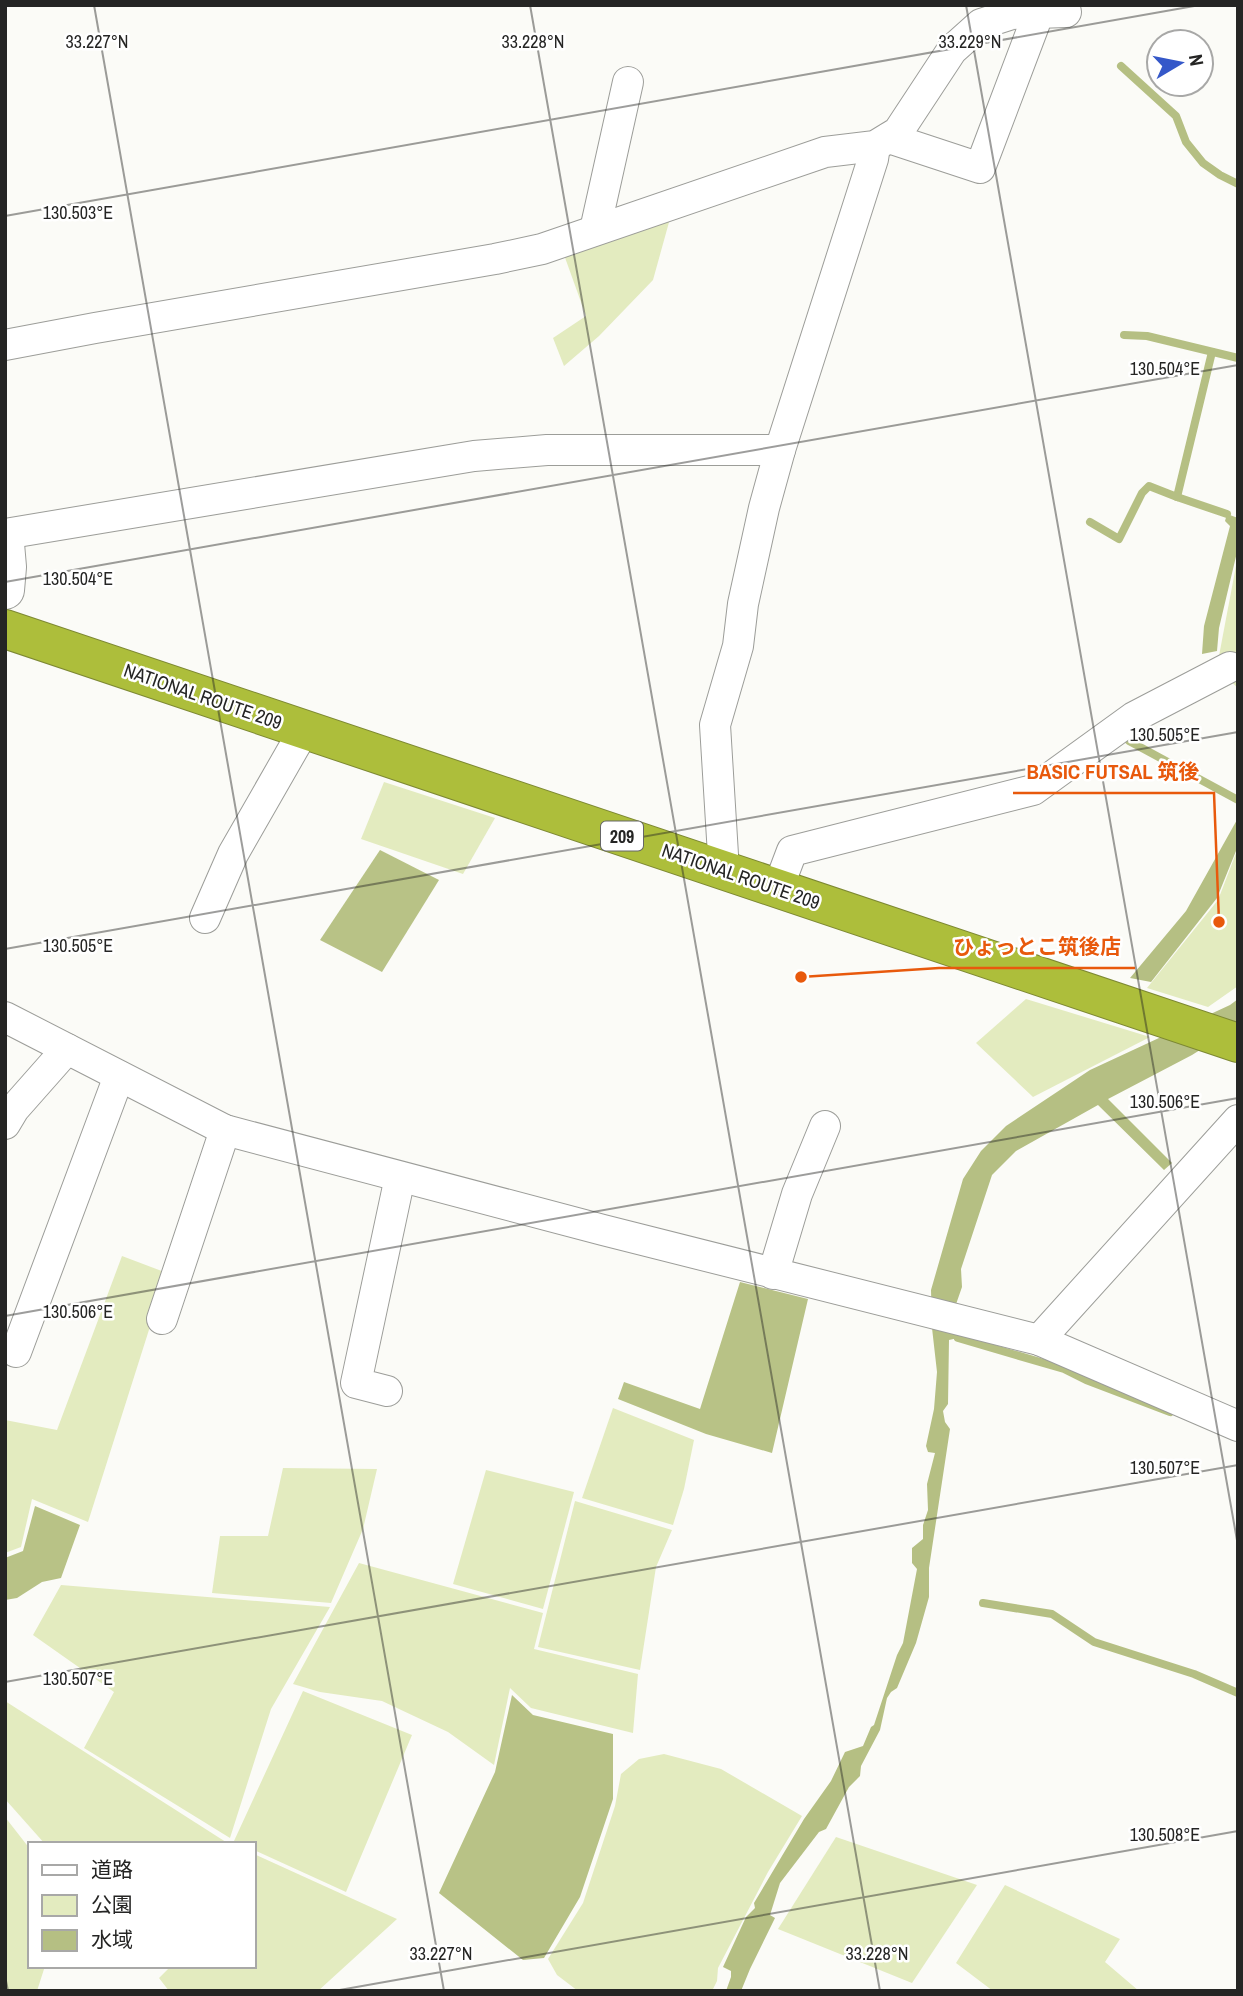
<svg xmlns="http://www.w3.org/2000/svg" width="1243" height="1996" viewBox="0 0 1243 1996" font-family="'Archivo Narrow','Noto Sans JP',sans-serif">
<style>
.green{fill:#e3ebbf}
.forest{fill:#b8c286}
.water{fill:#b5bf83}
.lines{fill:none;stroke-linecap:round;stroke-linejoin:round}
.stream{stroke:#b5bf83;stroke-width:8}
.street-casing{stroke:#9c9d99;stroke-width:32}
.secondary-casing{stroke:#9c9d99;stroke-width:40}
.highway-casing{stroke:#7d8833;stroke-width:40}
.street{stroke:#fff;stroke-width:30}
.secondary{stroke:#fff;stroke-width:38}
.highway{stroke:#adbe3b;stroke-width:38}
.ticks{fill:none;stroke:#252524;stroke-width:2;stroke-opacity:0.45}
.labels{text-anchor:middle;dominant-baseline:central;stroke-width:5;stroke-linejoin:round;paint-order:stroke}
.shield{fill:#fff;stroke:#666;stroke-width:2}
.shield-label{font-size:18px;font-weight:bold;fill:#252524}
.street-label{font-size:19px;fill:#252524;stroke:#fff}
.ticks-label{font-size:18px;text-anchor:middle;fill:#252524;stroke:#fff;stroke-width:5;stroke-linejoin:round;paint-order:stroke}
.leader{fill:none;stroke:#e8590c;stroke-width:2.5}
.callout-dot{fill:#e8590c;stroke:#fff;stroke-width:2.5}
.callout-label{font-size:21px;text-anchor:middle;font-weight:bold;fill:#e8590c;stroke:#fff;stroke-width:5;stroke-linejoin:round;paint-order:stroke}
</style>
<rect width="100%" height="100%" fill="#fbfbf7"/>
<g class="green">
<path d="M671,215L653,280L599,336L564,366L553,338L586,316L563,252Z"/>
<path d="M1238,555V688L1228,679L1219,656Z"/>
<path d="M384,782L495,818L463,874L361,839Z"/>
<path d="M1238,848V986L1208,1007L1147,988L1218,900Z"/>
<path d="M1026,999L1150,1037L1033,1097L976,1043Z"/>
<path d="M122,1256L167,1273L88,1522L32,1499L21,1547L5,1553V1420L57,1430Z"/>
<path d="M613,1408L694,1440L684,1489L673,1525L582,1498Z"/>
<path d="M283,1468L377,1469L363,1529L331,1603L212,1593L220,1536H268Z"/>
<path d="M486,1470L574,1492L543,1609L453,1584Z"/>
<path d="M575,1501L672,1530L656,1567L640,1670L538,1647Z"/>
<path d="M359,1563L543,1613L534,1649L638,1674L633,1733L531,1708L510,1688L494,1765L448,1732L382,1701L320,1692L293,1684Z"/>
<path d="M61,1585L330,1607L271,1709L230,1838L84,1748L114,1692L33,1635Z"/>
<path d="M303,1691L412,1735L346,1892L254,1850V1844H241L234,1841Z"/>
<path d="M5,1701L229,1844H45L5,1799Z"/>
<path d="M664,1754L721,1769L802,1816L768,1872L718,1968L717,1981L712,1991H578L557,1975L548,1959L583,1903L615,1806L621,1774L639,1759Z"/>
<path d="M5,1817L30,1849V1966H45L37,1991H5Z"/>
<path d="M836,1837L977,1885L912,1983L778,1929Z"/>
<path d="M254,1854L397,1919L318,1991H169L159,1978L171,1966H254Z"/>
<path d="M1005,1885L1120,1939L1105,1962L1139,1991H993L956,1963Z"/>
</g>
<g class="forest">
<path d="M380,850L439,880L382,972L320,940Z"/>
<path d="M740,1282L808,1299L772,1453L706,1434L618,1399L624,1382L700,1409Z"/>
<path d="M35,1506L80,1525L61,1578L42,1582L17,1598L5,1600V1558L23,1551Z"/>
<path d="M512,1695L533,1715L613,1734V1799L580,1897L544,1958L523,1960L439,1893L495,1772Z"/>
</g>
<g class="water">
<path d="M1227,514L1238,518V548L1219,628L1217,651L1202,654L1204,626L1230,526L1225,521Z"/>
<path d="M1238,818V846L1217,898L1151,982L1130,978L1186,911Z"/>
<path d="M1238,999V1026L1192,1055L1108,1099L1172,1163L1164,1170L1098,1105L1016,1151L992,1175L961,1269L962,1287L954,1310L958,1338L949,1340L948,1404L943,1411L945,1422L950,1429L929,1568V1597L916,1643L897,1688L891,1692L887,1698L880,1730L861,1766L860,1776L849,1787L826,1829L819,1832L780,1883L770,1915L775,1918L750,1969L741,1991H726L731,1977V1971L723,1967L746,1917L755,1908L754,1903L804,1819L831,1781L845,1752L863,1746L871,1727L874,1725L897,1655L903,1643L917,1569L912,1563V1548L923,1539V1525L928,1510L927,1484L935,1453L928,1452L926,1446L934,1409L937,1372L932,1328L931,1290L963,1179L981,1151L1006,1126L1090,1070L1230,1005Z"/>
</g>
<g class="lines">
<g class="stream">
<path d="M1121,66L1176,116L1186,142L1203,163L1220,175L1238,184"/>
<path d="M1124,335L1147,336L1238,358"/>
<path d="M1177,497L1227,514"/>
<path d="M1090,522L1119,539L1142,493L1149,486L1177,497L1212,352"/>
<path d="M1129,741L1238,800"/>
<path d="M958,1338L1064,1369L1086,1380L1170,1412"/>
<path d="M983,1603L1052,1614L1094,1642L1194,1674L1238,1693"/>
</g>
<g class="street-casing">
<g id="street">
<path d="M889,138L980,168L1039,12"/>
<path d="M595,230L628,82"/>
<path d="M5,345L95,328L495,259L542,249L825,152L875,146L898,132L952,50L981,24L1012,14L1066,12"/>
<path d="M5,534L474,456L547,450H780"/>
<path d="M724,871L715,725L738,646L743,604L764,508L780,450L873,159L875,146"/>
<path d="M778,888L792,851L1033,790L1134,717L1230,667"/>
<path d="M205,918L233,854L304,730"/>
<path d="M5,1017L225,1130L603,1230L1039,1340L1238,1426"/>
<path d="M5,1124L14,1109L67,1049"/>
<path d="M773,1274L797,1194L825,1126"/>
<path d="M162,1319L225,1130"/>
<path d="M1039,1340L1238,1120"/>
<path d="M16,1352L119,1076"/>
<path d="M387,1391L356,1383L400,1177"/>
</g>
</g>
<g class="secondary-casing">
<path id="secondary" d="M5,544L7,567L5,590"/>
</g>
<g class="highway-casing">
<path id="highway" d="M5,629L1238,1043"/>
</g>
<use href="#street" class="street"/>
<use href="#secondary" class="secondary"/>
<use href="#highway" class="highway"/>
</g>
<path class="ticks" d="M94,5L444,1991M530,5L880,1991M966,5L1238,1546M5,216L1200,5M5,582L1238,365M5,949L1238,732M5,1316L1238,1098M5,1682L1238,1465M5,1976L8,1991M334,1991L1238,1831"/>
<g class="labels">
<rect class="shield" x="601" y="821.5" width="42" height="29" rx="5"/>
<g class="shield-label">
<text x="622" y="836">209</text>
</g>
<g class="street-label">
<text transform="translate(203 696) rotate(19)">NATIONAL ROUTE 209</text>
<text transform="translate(741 876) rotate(19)">NATIONAL ROUTE 209</text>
</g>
</g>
<g class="ticks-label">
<text x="97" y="48">33.227°N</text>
<text x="533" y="48">33.228°N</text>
<text x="970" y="48">33.229°N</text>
<text x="78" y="219">130.503°E</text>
<text x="1165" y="375">130.504°E</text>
<text x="78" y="585">130.504°E</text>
<text x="1165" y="741">130.505°E</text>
<text x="78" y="952">130.505°E</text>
<text x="1165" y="1108">130.506°E</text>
<text x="78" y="1318">130.506°E</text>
<text x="1165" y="1474">130.507°E</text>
<text x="78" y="1685">130.507°E</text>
<text x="1165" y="1841">130.508°E</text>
<text x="441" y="1960">33.227°N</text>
<text x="877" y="1960">33.228°N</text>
</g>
<path class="leader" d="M1219 922L1214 793H1013M801 977L939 968H1135"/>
<g class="callout-dot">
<circle cx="1219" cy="922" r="7"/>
<circle cx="801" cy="977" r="7"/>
</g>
<g class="callout-label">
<text x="1113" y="779">BASIC FUTSAL 筑後</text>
<text x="1037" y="954">ひょっとこ筑後店</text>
</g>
<rect width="1243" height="1996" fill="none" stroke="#252524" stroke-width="14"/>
<rect x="28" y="1842" width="228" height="126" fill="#ffffff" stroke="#a8a8a7" stroke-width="2"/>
<rect x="42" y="1865" width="35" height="10" fill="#ffffff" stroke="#a8a8a7" stroke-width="2"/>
<text x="91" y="1877" font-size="21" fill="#252524">道路</text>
<rect x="42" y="1895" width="35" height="21" fill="#e3ebbf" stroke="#a8a8a7" stroke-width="2"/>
<text x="91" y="1912" font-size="21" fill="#252524">公園</text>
<rect x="42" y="1930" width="35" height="21" fill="#b5bf83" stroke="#a8a8a7" stroke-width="2"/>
<text x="91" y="1947" font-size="21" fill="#252524">水域</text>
<g transform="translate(1180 63) rotate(80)"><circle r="33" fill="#ffffff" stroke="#a8a8a7" stroke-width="2"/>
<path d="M0-5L12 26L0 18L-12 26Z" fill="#3558c9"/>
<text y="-10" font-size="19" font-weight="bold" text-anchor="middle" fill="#252524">N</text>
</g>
</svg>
